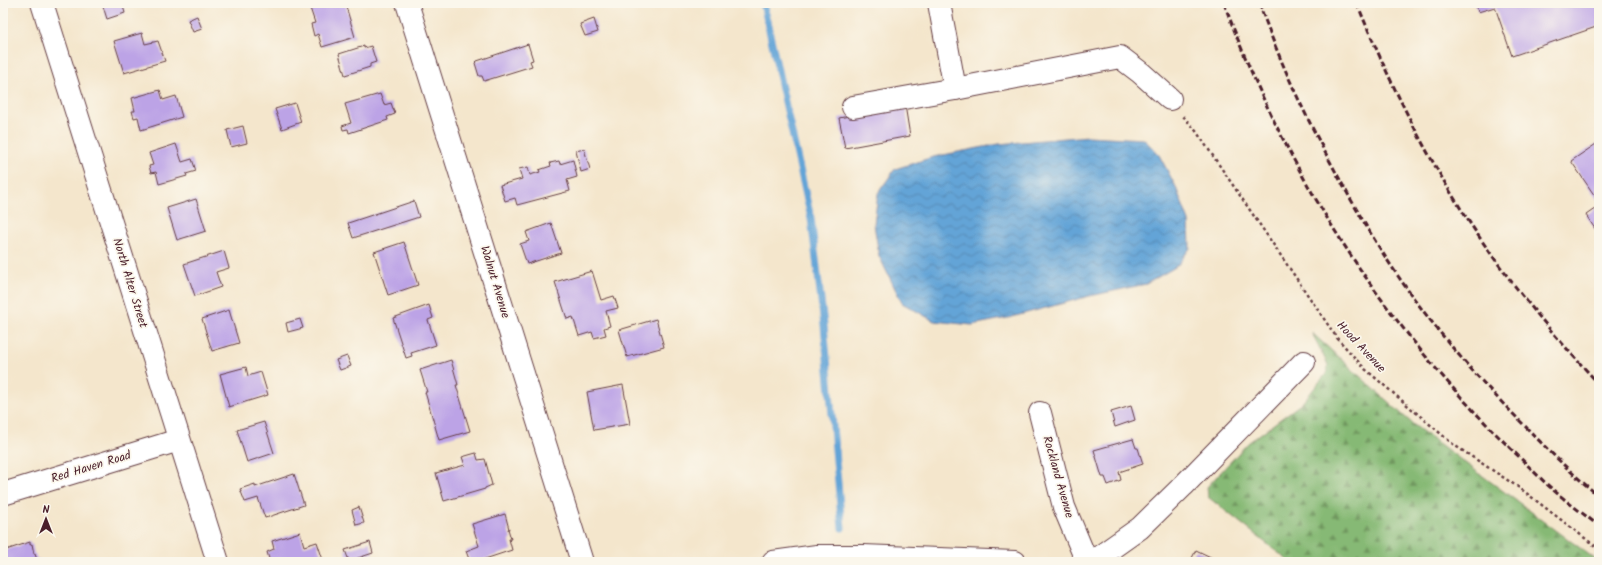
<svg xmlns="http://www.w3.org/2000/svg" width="1602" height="565" viewBox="0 0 1602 565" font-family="Kalam,sans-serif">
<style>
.forest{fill:url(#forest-firs);stroke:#686c50}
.water{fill:url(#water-waves);stroke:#576281}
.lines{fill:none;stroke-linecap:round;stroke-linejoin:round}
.stream{stroke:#64a4d7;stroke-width:7}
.building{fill:#bca3e6}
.minor-casing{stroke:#643d43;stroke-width:24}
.path{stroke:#643d43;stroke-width:2.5;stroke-dasharray:3 3;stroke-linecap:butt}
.minor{stroke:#fff;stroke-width:22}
.rail{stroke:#4a1f2b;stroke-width:3;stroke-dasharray:6 3;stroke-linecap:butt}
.labels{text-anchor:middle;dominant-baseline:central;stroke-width:3.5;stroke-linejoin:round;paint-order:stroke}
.street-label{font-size:12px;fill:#4a1f2b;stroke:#fbf7ec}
</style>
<defs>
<pattern id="forest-firs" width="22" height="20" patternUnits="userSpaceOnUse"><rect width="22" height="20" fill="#86b974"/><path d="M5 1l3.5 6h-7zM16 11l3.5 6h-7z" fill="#70965f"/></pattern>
<pattern id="water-waves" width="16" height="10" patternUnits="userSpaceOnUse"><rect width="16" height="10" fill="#64a4d7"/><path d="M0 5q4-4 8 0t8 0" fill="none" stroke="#5485af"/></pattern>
</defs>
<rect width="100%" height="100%" fill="#fbf7ec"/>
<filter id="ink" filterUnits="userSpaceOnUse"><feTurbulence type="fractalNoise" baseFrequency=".025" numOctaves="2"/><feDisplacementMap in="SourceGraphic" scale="8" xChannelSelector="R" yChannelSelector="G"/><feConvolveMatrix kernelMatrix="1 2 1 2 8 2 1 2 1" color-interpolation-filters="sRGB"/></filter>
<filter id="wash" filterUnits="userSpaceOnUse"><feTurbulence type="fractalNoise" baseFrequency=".012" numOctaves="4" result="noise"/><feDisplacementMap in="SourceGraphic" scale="16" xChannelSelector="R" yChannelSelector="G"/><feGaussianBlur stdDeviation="0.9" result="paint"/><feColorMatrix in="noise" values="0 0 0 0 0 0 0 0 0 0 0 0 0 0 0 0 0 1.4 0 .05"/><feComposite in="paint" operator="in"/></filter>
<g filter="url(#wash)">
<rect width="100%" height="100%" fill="#f4e6cc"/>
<path class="forest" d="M1312,333L1414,425L1599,562H1552L1543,558L1537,562H1290L1208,497L1207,487L1248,443L1302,403L1326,374L1328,365Z"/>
<path class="water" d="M1088,136L1144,139L1159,155L1175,185L1189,221L1190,248L1177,266L1146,284L1090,296L1008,318L972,325L934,321L902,303L879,256L874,224L878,193L895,169L933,157L999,144Z"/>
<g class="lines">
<path class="stream" d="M763,3L811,218L824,325L842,528"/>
</g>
<g id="blocks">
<g class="building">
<path d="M102,3H122L125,13L107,19Z"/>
<path d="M325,3H345L355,37L322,47L318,34L314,36L311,24L315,23L310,8Z"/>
<path d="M1475,3H1599V26L1512,56L1495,7L1478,12Z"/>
<path d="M197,16L202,29L193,32L188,20Z"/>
<path d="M594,19L598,32L585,36L580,24Z"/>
<path d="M142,33L145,44L158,41L165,61L124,73L114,41Z"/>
<path d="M528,44L533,60L530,61L532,66L484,81L482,76H479L475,63L477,61Z"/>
<path d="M364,46V48L371,46L376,62L370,64V67L345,75L339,54Z"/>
<path d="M160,90L163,100L176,96L182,117L141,130L138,117L134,118L132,111H135L132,98Z"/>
<path d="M380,94L384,105L391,103L395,114L387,117L388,120L349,133L348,129L343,130L342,126L351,123L345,104Z"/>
<path d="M295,103L301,122L282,129L275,109Z"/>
<path d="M905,105L910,136L845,148L839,118Z"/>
<path d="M243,126L247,143L231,147L227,130Z"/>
<path d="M1599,142V202L1571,161Z"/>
<path d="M176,144L182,162L192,159L196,171L186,174L187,176L159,184L156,172L151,173L149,166L153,165L149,153Z"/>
<path d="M584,149L590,169L581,172L576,151Z"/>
<path d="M573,160L577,177L567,180L570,191L517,205L515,198L505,201L500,185L522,179L519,169L528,167L530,175L540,172L539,170L551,166L550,163L559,161L560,164Z"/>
<path d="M196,199L206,231L177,240L167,208Z"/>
<path d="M414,201L419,217L353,238L348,223Z"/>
<path d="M1599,206V235L1586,215Z"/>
<path d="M551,223L561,253L527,264L520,244L529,241L526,232Z"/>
<path d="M404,242L418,285L388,295L374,252Z"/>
<path d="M224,251L229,268L216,272L221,287L195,296L184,264Z"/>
<path d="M592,271L601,300L614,296L618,308L606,311L610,326L604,328L606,335L594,338L592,332L579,336L573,317L567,319L555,282Z"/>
<path d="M429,305L433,318L428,320L436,345L411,353L412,356L406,358L393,318Z"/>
<path d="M229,310L239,343L212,351L202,319Z"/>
<path d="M300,319L303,328L288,332L286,323Z"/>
<path d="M656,319L664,347L627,357L619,330Z"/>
<path d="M347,356L351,366L340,370L336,360Z"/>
<path d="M451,360L458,385H456L470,431L439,440L425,392H427L420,370Z"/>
<path d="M246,367L248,376L261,372L268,395L229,407L220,374Z"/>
<path d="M623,385L630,424L594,430L587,392Z"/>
<path d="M1131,406L1135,420L1115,427L1111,412Z"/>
<path d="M264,422L274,453L247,462L237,430Z"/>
<path d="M1133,439L1136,448H1138L1143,464L1119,472L1121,480L1108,485L1105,477H1102L1094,450Z"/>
<path d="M476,453L478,460L485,459L492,485L485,488V489L444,501L436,473L465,465L462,457Z"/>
<path d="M294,474L304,505L265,518L258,498L245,502L240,489L255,484V487Z"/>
<path d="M359,507L364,523L356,525L352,510Z"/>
<path d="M505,514L509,529H508L511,539H509L512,550L476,562H470L466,551L479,546L472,524Z"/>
<path d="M300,532L304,546L317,542L323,560L315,562H270L267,552L274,549L272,541Z"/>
<path d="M30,542V545L32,544L34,554H35L37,560L40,559L41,562H3V551Z"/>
<path d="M370,542L373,553L349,561L345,550Z"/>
<path d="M1196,550L1221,562H1190Z"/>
</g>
</g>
</g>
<g filter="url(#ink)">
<use href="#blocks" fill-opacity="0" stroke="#643d43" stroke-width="1"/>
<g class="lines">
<g class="minor-casing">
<g id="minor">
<path d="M42,3L218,562"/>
<path d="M407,3L582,562"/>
<path d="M939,3L955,89L1120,57L1141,73L1170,99"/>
<path d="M853,107L955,89"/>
<path d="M1040,413L1064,507L1087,562"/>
<path d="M3,494L179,440"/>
<path d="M773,562L817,556H863L1015,562"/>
<path d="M1092,562L1140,528L1183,486L1304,362"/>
</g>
</g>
<path class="path" d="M1183,116L1196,131L1337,338L1365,369L1454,445L1521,489L1599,549"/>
<use href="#minor" class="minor"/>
<g class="rail">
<path d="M1224,3C1285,171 1381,321 1508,446C1525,462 1540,479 1558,494C1571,505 1585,515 1599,526"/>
<path d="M1259,3C1279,60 1304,114 1333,167C1353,204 1374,241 1398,276C1435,330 1478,379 1524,425C1548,450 1572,474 1599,496"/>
<path d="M1357,3C1398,105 1453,209 1522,295C1546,326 1572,355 1599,384"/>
</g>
</g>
</g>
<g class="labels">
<g class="street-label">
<text transform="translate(495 282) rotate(73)">Walnut Avenue</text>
<text transform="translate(130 283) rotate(73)">North Alter Street</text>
<text transform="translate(1361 347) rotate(47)">Hood Avenue</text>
<text transform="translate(91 467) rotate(-17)">Red Haven Road</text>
<text transform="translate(1058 477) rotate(74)">Rockland Avenue</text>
</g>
</g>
<rect width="1602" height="565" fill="none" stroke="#fbf7ec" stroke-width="16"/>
<g transform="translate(46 519)" stroke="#fbf7ec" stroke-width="3" paint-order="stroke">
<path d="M0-3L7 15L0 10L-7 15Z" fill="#4a1f2b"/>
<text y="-6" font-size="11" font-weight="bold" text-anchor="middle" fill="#4a1f2b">N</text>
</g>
</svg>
